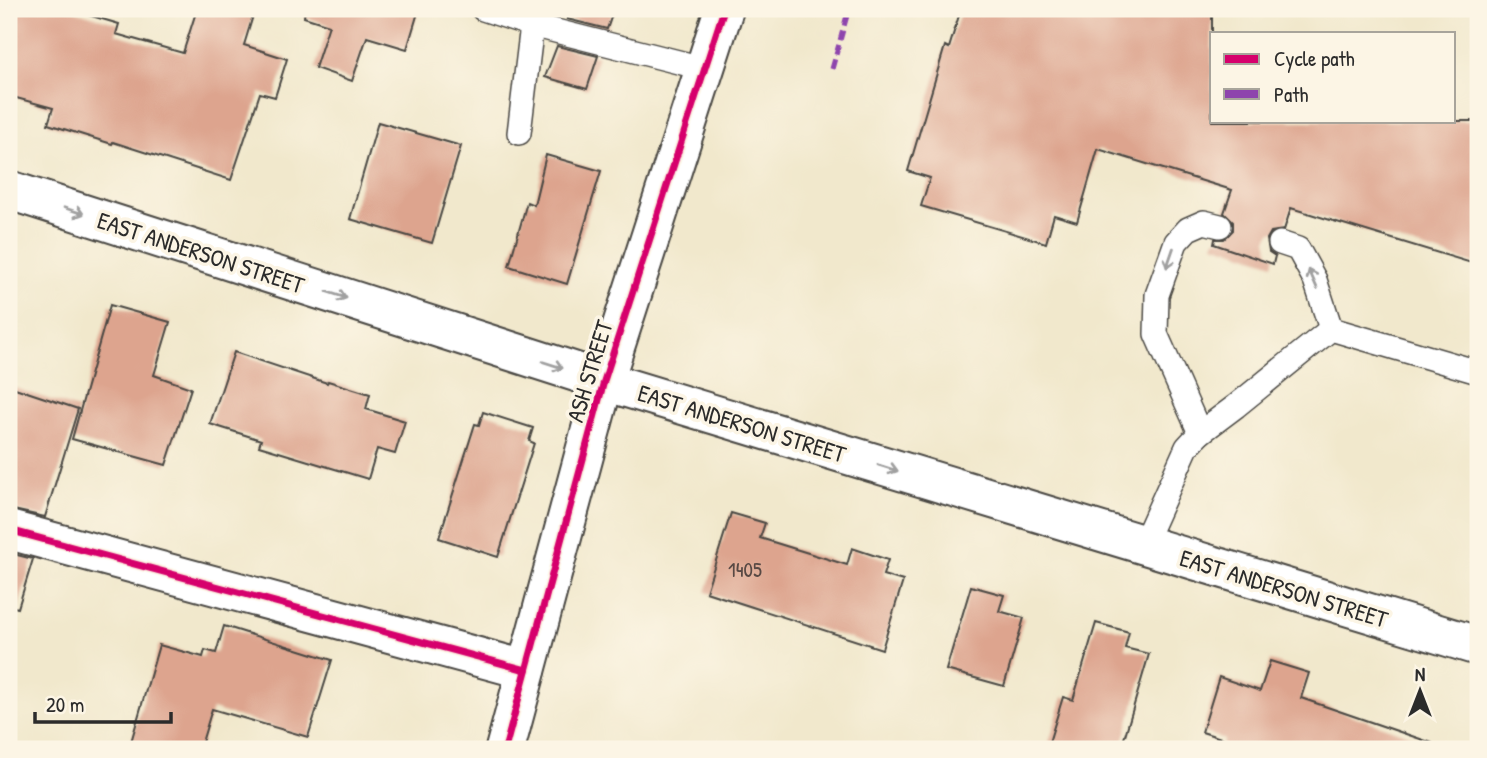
<svg xmlns="http://www.w3.org/2000/svg" width="1487" height="758" viewBox="0 0 1487 758" font-family="'Patrick Hand',sans-serif">
<style>
.building{fill:#dda48e}
.lines{fill:none;stroke-linecap:round;stroke-linejoin:round}
.service-casing{stroke:#494743;stroke-width:26}
.minor-casing{stroke:#494743;stroke-width:42}
.secondary-casing{stroke:#494743;stroke-width:42}
.service{stroke:#fff;stroke-width:23}
.minor{stroke:#fff;stroke-width:38}
.secondary{stroke:#fff;stroke-width:38}
.quiet{stroke:#8e44ad;stroke-width:5;stroke-dasharray:10 5;stroke-linecap:butt}
.cycleway-casing{stroke:#fcf5e5;stroke-width:11}
.cycleway{stroke:#d6006c;stroke-width:7}
.oneway{stroke:#a0a0a0}
.labels{text-anchor:middle;dominant-baseline:central;stroke-width:7;stroke-linejoin:round;paint-order:stroke}
.number-label{font-size:21px;fill:#584944}
.street-label{font-size:24px;fill:#2b2b2b;stroke:#fcf5e5}
</style>
<rect width="100%" height="100%" fill="#fcf5e5"/>
<filter id="ink" filterUnits="userSpaceOnUse"><feTurbulence type="fractalNoise" baseFrequency=".0143" numOctaves="2"/><feDisplacementMap in="SourceGraphic" scale="14" xChannelSelector="R" yChannelSelector="G"/><feConvolveMatrix kernelMatrix="1 2 1 2 8 2 1 2 1" color-interpolation-filters="sRGB"/></filter>
<filter id="wash" filterUnits="userSpaceOnUse"><feTurbulence type="fractalNoise" baseFrequency=".00686" numOctaves="4" result="noise"/><feDisplacementMap in="SourceGraphic" scale="28" xChannelSelector="R" yChannelSelector="G"/><feGaussianBlur stdDeviation="1.57" result="paint"/><feColorMatrix in="noise" values="0 0 0 0 0 0 0 0 0 0 0 0 0 0 0 0 0 1.4 0 .05"/><feComposite in="paint" operator="in"/></filter>
<g filter="url(#wash)">
<rect width="100%" height="100%" fill="#f1e8cc"/>
<g id="blocks">
<g class="building">
<path d="M9,9H68L119,24L116,34L183,53L197,9H255L244,45L287,59L275,97L260,93L231,180L113,142L112,144L48,124L53,108L9,96Z"/>
<path d="M305,9H419L407,49L367,37L352,81L315,68L329,25L304,17Z"/>
<path d="M571,9H614L607,29L567,19Z"/>
<path d="M961,9H1212V121H1478V265L1291,208L1284,230L1271,232L1267,239L1269,252L1275,256L1273,264L1214,244L1215,239H1224L1233,230V222L1224,213L1232,190L1098,149L1077,222L1054,215L1046,243L921,206L930,178L908,171L945,46L949,48Z"/>
<path d="M557,46L598,56L587,89L545,77Z"/>
<path d="M378,122L461,146L432,243L350,219Z"/>
<path d="M546,155L601,171L567,284L509,266L527,202L534,205Z"/>
<path d="M110,305L170,322L154,375L191,388L166,465L72,439Z"/>
<path d="M234,352L327,383L328,381L370,394L366,409L405,421L395,454L377,449L368,479L259,446L261,440L210,424Z"/>
<path d="M9,386L78,409L45,517L9,509Z"/>
<path d="M483,412L533,428L529,441L534,443L498,557L439,538L475,424L479,425Z"/>
<path d="M731,513L765,523L760,538L847,565L852,548L888,560L883,575L903,581L882,649L706,592Z"/>
<path d="M9,553L33,559L18,608L9,606Z"/>
<path d="M971,586L1004,595L999,611L1024,618L1004,686L946,670Z"/>
<path d="M1096,623L1129,632L1125,648L1149,654L1121,749H1047L1063,697L1073,700Z"/>
<path d="M224,626L332,660L308,737L212,709L200,749H129L159,645L203,657L205,650L216,653Z"/>
<path d="M1270,661L1309,673L1301,698L1432,743L1431,749H1221L1224,739L1202,732L1219,677L1260,691Z"/>
</g>
</g>
</g>
<g filter="url(#ink)">
<use href="#blocks" fill-opacity="0" stroke="#494743" stroke-width="2"/>
<g class="lines">
<g class="service-casing">
<g id="service">
<path d="M483,9L532,25L706,69"/>
<path d="M519,133L532,25"/>
<path d="M1280,243L1298,249L1315,280L1331,329"/>
<path d="M1200,433L1156,334L1157,295L1176,242L1188,229L1204,222L1220,226"/>
<path d="M1143,545L1187,447L1200,433L1236,406L1331,329L1478,372"/>
</g>
</g>
<g class="minor-casing">
<g id="minor">
<path d="M9,530L526,670"/>
<path d="M505,749L604,381L724,9"/>
</g>
</g>
<g class="secondary-casing">
<path id="secondary" d="M9,190L604,381L1478,646"/>
</g>
<use href="#service" class="service"/>
<use href="#minor" class="minor"/>
<use href="#secondary" class="secondary"/>
<path class="quiet" d="M832,69L848,12"/>
<g class="cycleway-casing">
<g id="cycleway">
<path d="M9,530L526,670"/>
<path d="M505,749L604,381L724,9"/>
</g>
</g>
<use href="#cycleway" class="cycleway"/>
</g>
<defs><path id="oneway-shaft" d="M-6 0H5M1.5-3L5.5 0L1.5 3" fill="none" stroke-width="1.6" stroke-linecap="round" stroke-linejoin="round" transform="scale(1.75)"/></defs>
<g class="oneway">
<use href="#oneway-shaft" transform="translate(74 211) rotate(18)"/>
<use href="#oneway-shaft" transform="translate(1170 258) rotate(109)"/>
<use href="#oneway-shaft" transform="translate(1313 279) rotate(-114)"/>
<use href="#oneway-shaft" transform="translate(337 295) rotate(18)"/>
<use href="#oneway-shaft" transform="translate(553 365) rotate(18)"/>
<use href="#oneway-shaft" transform="translate(888 468) rotate(17)"/>
</g>
</g>
<g class="labels">
<g class="number-label">
<text x="745" y="569">1405</text>
</g>
<g class="street-label">
<text transform="translate(201 252) rotate(18)">EAST ANDERSON STREET</text>
<text transform="translate(589 371) rotate(-73)">ASH STREET</text>
<text transform="translate(742 423) rotate(17)">EAST ANDERSON STREET</text>
<text transform="translate(1284 588) rotate(17)">EAST ANDERSON STREET</text>
</g>
</g>
<rect width="1487" height="758" fill="none" stroke="#fcf5e5" stroke-width="35"/>
<rect x="1210" y="32" width="245" height="91" fill="#fcf5e5" stroke="#a8a49b" stroke-width="2"/>
<rect x="1224" y="54" width="35" height="10" fill="#d6006c" stroke="#a8a49b" stroke-width="2"/>
<text x="1274" y="66" font-size="21" fill="#2b2b2b">Cycle path</text>
<rect x="1224" y="89" width="35" height="10" fill="#8e44ad" stroke="#a8a49b" stroke-width="2"/>
<text x="1274" y="102" font-size="21" fill="#2b2b2b">Path</text>
<g transform="translate(1420 691)" stroke="#fcf5e5" stroke-width="5" paint-order="stroke">
<path d="M0-5L12 26L0 18L-12 26Z" fill="#2b2b2b"/>
<text y="-10" font-size="19" font-weight="bold" text-anchor="middle" fill="#2b2b2b">N</text>
</g>
<path d="M35 712v10h136v-10" fill="none" stroke="#2b2b2b" stroke-width="3.5"/>
<text x="46" y="712" font-size="21" fill="#2b2b2b" stroke="#fcf5e5" stroke-width="5" paint-order="stroke">20 m</text>
</svg>
